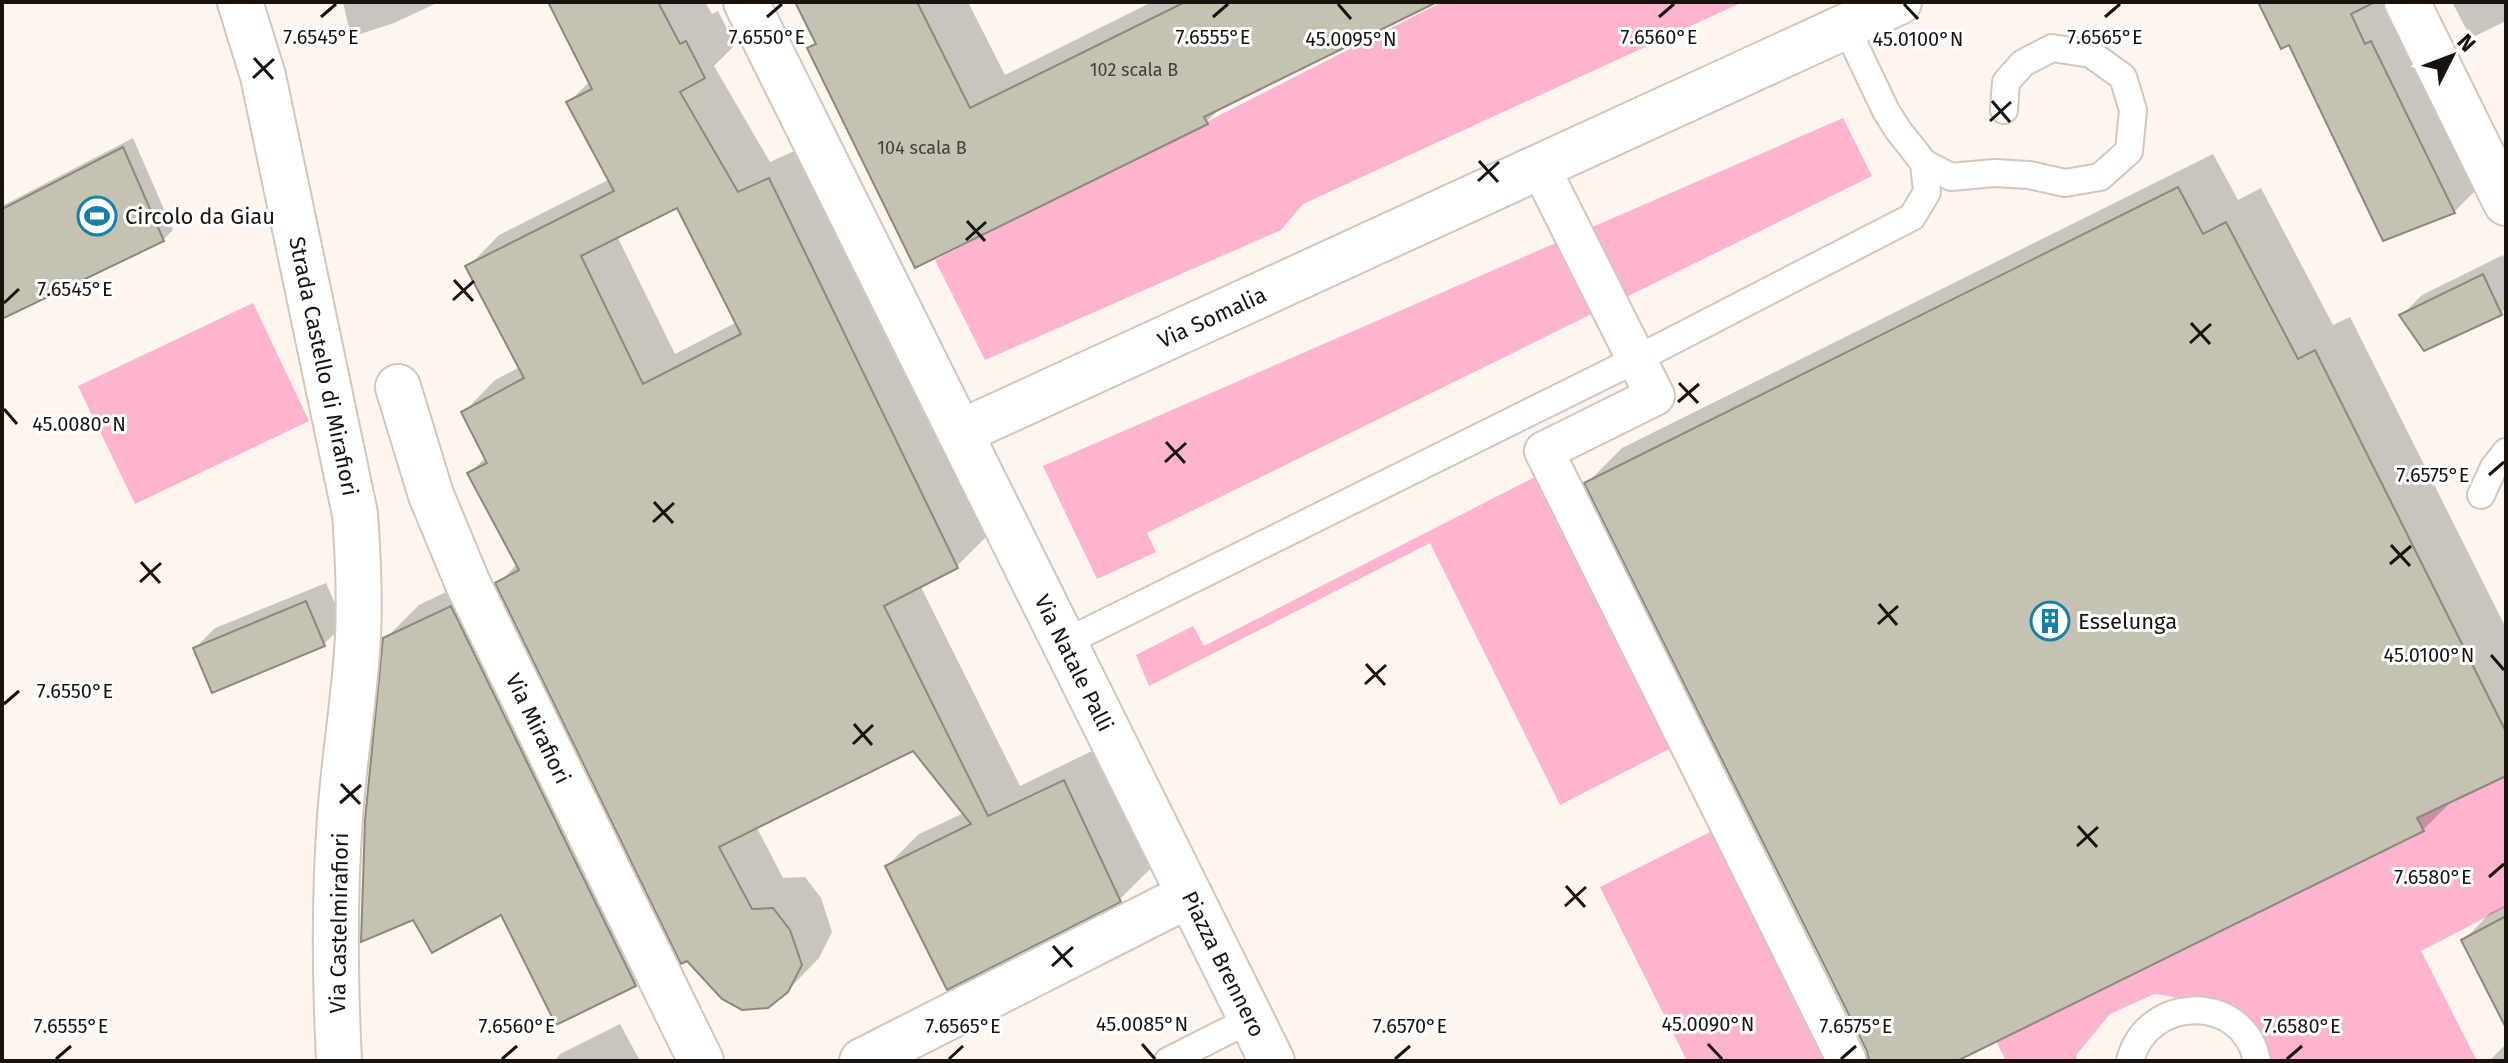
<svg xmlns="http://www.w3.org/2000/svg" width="2508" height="1063" viewBox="0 0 2508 1063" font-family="'Fira Sans',sans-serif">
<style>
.green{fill:#feb3ce}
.shadow{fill:#0003;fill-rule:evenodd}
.building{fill:#c5c2b2;stroke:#8c897a;stroke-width:2;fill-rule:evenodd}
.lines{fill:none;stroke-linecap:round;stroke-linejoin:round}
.service-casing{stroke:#d3c6bb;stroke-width:30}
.pedestrian-casing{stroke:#d3c6bb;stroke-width:42}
.minor-casing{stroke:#d3c6bb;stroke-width:48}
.tertiary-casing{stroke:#d3c6bb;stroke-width:48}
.service{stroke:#fff;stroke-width:26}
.pedestrian{stroke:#fff;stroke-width:38}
.minor{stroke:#fff;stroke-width:44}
.tertiary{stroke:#fff;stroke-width:44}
.ticks{fill:none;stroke:#18130f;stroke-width:3}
.labels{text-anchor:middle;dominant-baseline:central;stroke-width:6;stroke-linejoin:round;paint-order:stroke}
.number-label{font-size:18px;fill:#433f38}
.poi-label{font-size:22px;fill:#18130f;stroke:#fff;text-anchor:start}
.street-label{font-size:22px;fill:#18130f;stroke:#fff}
.ticks-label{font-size:20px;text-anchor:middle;fill:#18130f;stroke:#fff;stroke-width:6;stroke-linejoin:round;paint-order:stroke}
</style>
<rect width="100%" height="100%" fill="#fdf5ee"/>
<g class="green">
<path d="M1442,2H1743L1303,204L1281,230L985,360L935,260Z"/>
<path d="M1843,118L1872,176L1147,533L1156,552L1097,579L1043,466Z"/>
<path d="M253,303L309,421L135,504L78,386Z"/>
<path d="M1537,476L1673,747L1560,805L1430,543L1149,686L1136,655L1193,626L1204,646Z"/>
<path d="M2506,776V907L2421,951L2477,1061H2263L2194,1000L2154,994L2110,1014L2077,1054L2076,1061H2006L1996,1041L2423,832L2417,818Z"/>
<path d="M1712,831L1830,1061H1687L1600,887Z"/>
</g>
<g class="shadow">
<path d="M343,2H439L394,23L351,37Z"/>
<path d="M550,2H705L712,14L718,11L735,45L714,66L770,162L801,148L988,535L957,566L920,585L1020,786L1096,749L1151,868L1119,900L887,866L919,834L964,813L913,748L756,826L783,878L805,877L821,898L832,932L819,958L787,991L498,584L518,563L469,474L486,457L464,412L495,380L520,367L468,267L499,235L610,179L569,102L590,81ZM678,206L737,322L675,354L617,236Z"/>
<path d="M797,2H968L1005,75L1152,2H1432L1223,106L1206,122L916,265L809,49L817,41Z"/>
<path d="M2260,2H2383L2391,20L2397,16L2480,186L2454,212Z"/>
<path d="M2452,2H2506V21L2471,38Z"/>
<path d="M133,138L173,230L163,240L2,317V206Z"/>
<path d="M2213,154L2238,200L2261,188L2333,325L2350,317L2506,628V774L2454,799L2423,830L1955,1061H1869V1051L1587,483L1622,448Z"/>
<path d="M2503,255L2506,262V308L2501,313L2402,315L2422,295Z"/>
<path d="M484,574L668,951L635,984L557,1022L385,639L419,605Z"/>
<path d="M326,583L344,624L324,644L195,648L215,628Z"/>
<path d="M2506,905V1023L2464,940L2490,913Z"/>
<path d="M620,1024L640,1061H554L560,1054Z"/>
<path d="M2506,1044V1061H2489Z"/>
</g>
<g class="building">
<path d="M548,2H658L680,44L686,41L705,78L680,92L738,192L769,178L958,568L884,606L988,816L1064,780L1121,902L947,990L885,866L971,824L913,751L719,847L752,909L773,908L790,930L802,965L788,992L768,1008L742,1010L722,999L687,961L681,964L495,583L519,570L467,473L487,463L461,412L524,378L465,266L614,191L566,102L592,89ZM677,208L741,334L643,384L581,256Z"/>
<path d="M795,2H917L970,108L1185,2H1437L1204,117L1208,124L915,268L807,48L816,44Z"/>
<path d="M2258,2H2375L2351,14L2365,44L2371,41L2455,213L2383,241L2289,45L2281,49Z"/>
<path d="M123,147L164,241L2,319V209Z"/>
<path d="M2178,187L2203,234L2226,222L2298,359L2315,350L2506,732V776L2417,818L2424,831L1957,1061H1869L1867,1051L1584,483Z"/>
<path d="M2483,274L2502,315L2424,351L2399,315Z"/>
<path d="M306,601L325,646L212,693L193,648Z"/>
<path d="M451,606L636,986L556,1025L501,915L432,953L413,920L361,942L365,820L383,638Z"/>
<path d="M2506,916V1028L2461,940Z"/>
</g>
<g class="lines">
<g class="service-casing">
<g id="service">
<path d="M1846,27L1886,111L1898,130L1924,163L1951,177L1994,173L2029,175L2065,183L2100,177L2129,151L2133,110L2123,77L2091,54L2052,48L2023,63L2006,82L2004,110"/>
<path d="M2481,495L2494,467L2506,452"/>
<path d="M1064,643L1635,360L1912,217L1927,192L1924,163"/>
<path d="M1168,1061L1251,1019"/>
<path d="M2130,1061C2147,994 2244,993 2257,1061"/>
</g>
</g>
<g class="pedestrian-casing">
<path id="pedestrian" d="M1540,167L1655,396L1544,451L1847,1061"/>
</g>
<g class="minor-casing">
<g id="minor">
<path id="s1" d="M240,2L263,76L355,514C358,555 360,595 358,636C355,697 344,757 340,818C334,899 335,980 339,1061"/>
<path d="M2407,2L2506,203"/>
<path id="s2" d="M398,387L431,495L468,584L701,1061"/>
<path id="s3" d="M961,432L1899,2"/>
<path d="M862,1061L1189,895"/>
</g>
</g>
<g class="tertiary-casing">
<g id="tertiary">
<path id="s4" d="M746,2L1272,1061"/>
</g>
</g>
<use href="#service" class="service"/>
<use href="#pedestrian" class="pedestrian"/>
<use href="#minor" class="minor"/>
<use href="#tertiary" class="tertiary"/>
</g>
<path class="ticks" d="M1338,4L1351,19M1904,4L1918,19M321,17L336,4M767,17L782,4M1213,17L1228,4M1659,17L1674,4M2105,17L2120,4M254,58L273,79M253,78L274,59M1992,101L2010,122M1990,121L2011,102M1479,161L1498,182M1478,181L1499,162M967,221L985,241M966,240L986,222M454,280L473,301M453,300L474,281M4,303L19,289M2191,323L2210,344M2190,343L2211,324M1679,383L1698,403M1678,402L1699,384M4,409L17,424M1166,442L1185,463M1165,462L1186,443M2489,475L2504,462M654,502L673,523M653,522L674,503M2391,545L2410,566M141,562L160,583M2390,564L2411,546M140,582L161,563M1879,604L1897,625M1878,624L1898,606M2491,655L2504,670M1366,664L1385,685M1365,684L1386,665M4,704L19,691M854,724L872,745M853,744L873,725M341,784L360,804M340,803L361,785M2078,826L2097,847M2077,846L2098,827M2489,877L2504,864M1566,886L1585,907M1565,906L1586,887M1053,946L1072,967M1052,966L1073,947M1142,1044L1155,1059M1708,1044L1722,1059M56,1059L71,1046M502,1059L517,1046M949,1059L963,1046M1395,1059L1410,1046M1841,1059L1856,1046M2287,1059L2302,1046"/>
<defs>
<g id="stadium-ring" transform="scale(2)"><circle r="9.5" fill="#fff" stroke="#187fa9" stroke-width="1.5"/><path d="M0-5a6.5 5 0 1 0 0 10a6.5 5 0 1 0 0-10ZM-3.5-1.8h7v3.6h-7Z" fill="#187fa9"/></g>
<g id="building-ring" transform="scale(2)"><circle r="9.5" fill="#fff" stroke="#187fa9" stroke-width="1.5"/><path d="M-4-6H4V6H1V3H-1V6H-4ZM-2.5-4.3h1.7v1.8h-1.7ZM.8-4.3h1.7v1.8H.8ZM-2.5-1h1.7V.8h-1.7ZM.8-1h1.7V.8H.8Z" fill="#187fa9"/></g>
</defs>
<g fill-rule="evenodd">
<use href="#stadium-ring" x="97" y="216"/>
<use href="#building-ring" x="2050" y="621"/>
</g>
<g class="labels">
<g class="number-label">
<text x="1134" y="70">102 scala B</text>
<text x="922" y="148">104 scala B</text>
</g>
<g class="poi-label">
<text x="125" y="216">Circolo da Giau</text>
<text x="2078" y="621">Esselunga</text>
</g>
<g class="street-label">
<text stroke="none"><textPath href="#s3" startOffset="276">Via Somalia</textPath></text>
<text stroke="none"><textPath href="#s1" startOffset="374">Strada Castello di Mirafiori</textPath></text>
<text stroke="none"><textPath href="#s4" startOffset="738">Via Natale Palli</textPath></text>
<text stroke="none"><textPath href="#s2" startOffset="370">Via Mirafiori</textPath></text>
<text transform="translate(339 923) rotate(-89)">Via Castelmirafiori</text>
<text stroke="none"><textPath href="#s4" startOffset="1074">Piazza Brennero</textPath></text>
</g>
</g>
<g class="ticks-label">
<text x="1213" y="44">7.6555°E</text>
<text x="321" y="44">7.6545°E</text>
<text x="767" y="44">7.6550°E</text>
<text x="1659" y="44">7.6560°E</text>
<text x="2105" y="44">7.6565°E</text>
<text x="1351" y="46">45.0095°N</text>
<text x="1918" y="46">45.0100°N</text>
<text x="75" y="296">7.6545°E</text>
<text x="79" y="431">45.0080°N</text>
<text x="2433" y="482">7.6575°E</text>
<text x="2429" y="662">45.0100°N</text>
<text x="75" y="698">7.6550°E</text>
<text x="2433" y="884">7.6580°E</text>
<text x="1142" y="1031">45.0085°N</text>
<text x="1708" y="1031">45.0090°N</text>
<text x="71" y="1033">7.6555°E</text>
<text x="517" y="1033">7.6560°E</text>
<text x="963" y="1033">7.6565°E</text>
<text x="1410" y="1033">7.6570°E</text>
<text x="1856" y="1033">7.6575°E</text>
<text x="2302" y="1033">7.6580°E</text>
</g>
<rect width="2508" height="1063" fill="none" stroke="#18130f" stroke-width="8"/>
<g transform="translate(2452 56) rotate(48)" stroke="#ffffff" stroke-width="6" paint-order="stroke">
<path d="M0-6L14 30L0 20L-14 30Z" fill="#18130f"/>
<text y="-12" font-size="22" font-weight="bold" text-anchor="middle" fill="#18130f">N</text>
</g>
</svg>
